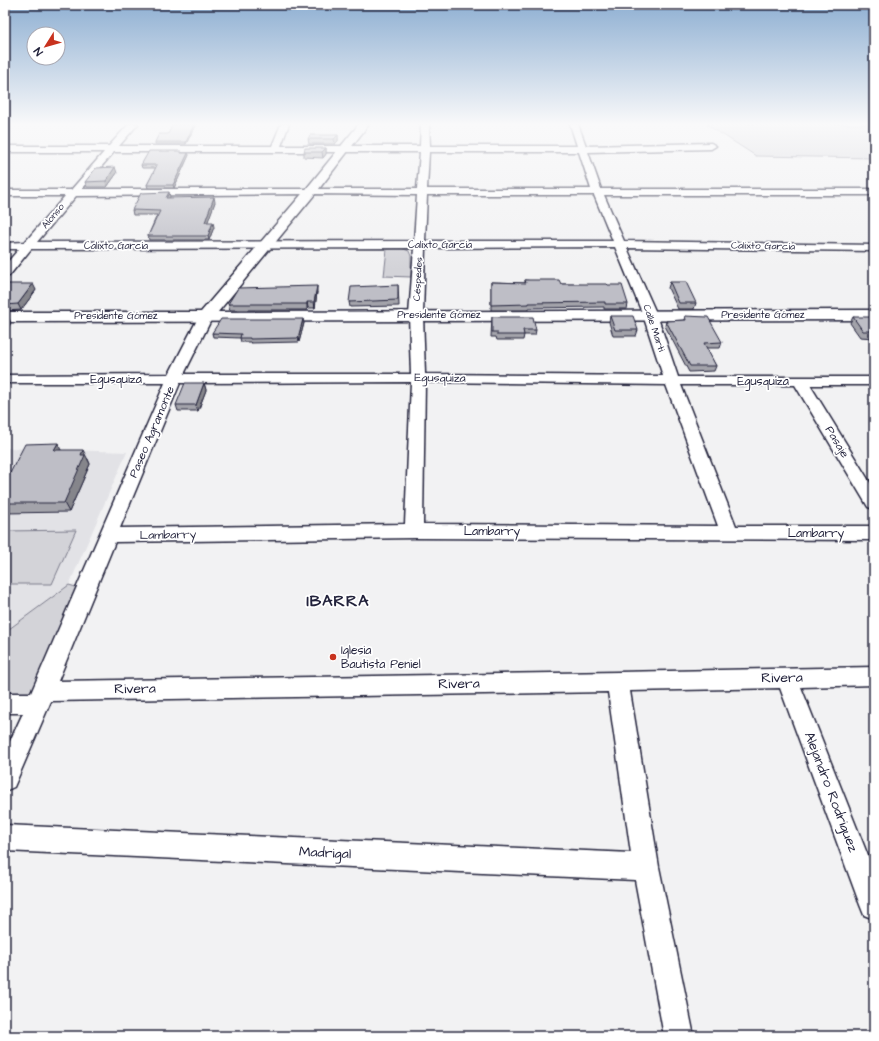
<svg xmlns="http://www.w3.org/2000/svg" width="879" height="1041" viewBox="0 0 879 1041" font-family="'Architects Daughter',sans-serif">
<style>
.built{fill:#e2e2e6}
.green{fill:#d3d3d8;stroke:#7a7a8a}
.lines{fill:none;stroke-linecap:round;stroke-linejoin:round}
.street-casing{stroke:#22223b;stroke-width:3}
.secondary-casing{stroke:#22223b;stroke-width:3}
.street{fill:#fff;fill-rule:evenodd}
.secondary{fill:#fff;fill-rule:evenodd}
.wall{fill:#a3a3aa;stroke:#22223b}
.shaded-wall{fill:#85858b;stroke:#22223b}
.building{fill:#bebec6;stroke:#22223b}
.poi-dot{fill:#c8321e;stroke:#fff;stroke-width:1.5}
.labels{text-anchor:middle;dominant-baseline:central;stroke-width:3.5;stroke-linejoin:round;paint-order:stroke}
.far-street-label{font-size:10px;fill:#22223b;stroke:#fff}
.street-label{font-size:12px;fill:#22223b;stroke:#fff}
.poi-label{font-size:12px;fill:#22223b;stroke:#fff;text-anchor:start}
.near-street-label{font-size:14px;fill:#22223b;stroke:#fff}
.district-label{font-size:16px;font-weight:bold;letter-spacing:1px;fill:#22223b;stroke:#fff}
</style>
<rect width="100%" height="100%" fill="#f2f2f3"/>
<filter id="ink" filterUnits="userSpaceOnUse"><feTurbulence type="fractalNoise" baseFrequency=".025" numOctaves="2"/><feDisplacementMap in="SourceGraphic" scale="8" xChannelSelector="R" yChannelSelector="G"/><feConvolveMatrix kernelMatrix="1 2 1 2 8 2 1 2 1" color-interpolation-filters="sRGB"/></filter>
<g filter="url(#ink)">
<path class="built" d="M5,448L127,452L69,585L5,632Z"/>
<g class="green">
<path d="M706,124H874V158L756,156Z"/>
<path d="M401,248L409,251L411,256V277L384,276L387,249Z"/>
<path d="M76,530L52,584H5V531Z"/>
<path d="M69,585L86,590L39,703H5V632Z"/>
</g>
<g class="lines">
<g class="street-casing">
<path id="street" d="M129,124H138L119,146H272L281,124H289L281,146H420L421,124H429L430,146H577L570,124H578L586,146L711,143L716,146L711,149L588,152L601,189H874V195H604L624,241L874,245V251L627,248L657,315L678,377H874V385H810L874,489V509L868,507L795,385H681L736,526H874V540L414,538L115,542L58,681L618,672L874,667V685L801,687L874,871V919L864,915L860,905L780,688L630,691L659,867L694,1036H664L635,880L5,851V825L631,853L608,692L51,701L14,787L5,791V752L23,713H5V693H31L165,383H5V375L169,374L199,316L201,313H211L213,316L184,374H411L409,315L414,248L31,249L9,276L5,277V265L19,249H5V243L25,242L65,196H5V190H71L104,152H5V146H109ZM114,152H420L417,189H82ZM429,152H579L591,189H427ZM311,194L417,195L414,241L37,242L76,196ZM427,195H594L613,241H425ZM615,247L643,315L663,376L425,374L423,315L425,248ZM411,382L405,524L120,528L180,383ZM425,382L666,385L718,526L423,524Z"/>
</g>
<g class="secondary-casing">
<path id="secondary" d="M359,124H369L315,194L218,312L874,310V320L5,322V312H201L307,188Z"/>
</g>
<use href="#street" class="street"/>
<use href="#secondary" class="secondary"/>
</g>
<g class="wall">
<path d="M196,124L186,144H155V142L168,134Z"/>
<path d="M338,135V141L335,144H309L308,139Z"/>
<path d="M326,148V154L323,158L304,157V152Z"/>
<path d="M182,153H188L189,155L174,188H148L147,185L156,168H142L141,165Z"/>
<path d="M117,173L107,187H87L85,182Z"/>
<path d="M170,197L169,198L215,202L207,222L214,227L209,240H149L148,236L157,215H133L132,210Z"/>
<path d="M525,280L561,284L608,285L628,304L627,309H604V307L529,308V310H491V282L525,283Z"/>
<path d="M670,282L696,303L694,309H678L668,288Z"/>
<path d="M5,284L36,290L21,310L5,311Z"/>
<path d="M398,285L399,306L350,307L349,302Z"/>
<path d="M317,292L315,308H308L307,310H230L228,304Z"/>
<path d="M610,316L638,330L636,336H613L609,322Z"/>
<path d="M685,316L722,342L720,348H706L716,366L714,371L689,372L665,326L666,321L684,320Z"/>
<path d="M492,317L536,330L535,335H524L523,340H497L496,337H491Z"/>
<path d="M853,317L874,322V338L860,337L850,323Z"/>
<path d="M304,323L299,342L251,343L250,342H241L240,338L213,337L212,333Z"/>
<path d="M204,383L206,390L198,411H178L176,405Z"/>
<path d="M61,450L88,459L90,464L69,512L5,513V483Z"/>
</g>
<g class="shaded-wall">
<path d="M194,124H196L186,144V142Z"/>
<path d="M338,135V141L335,144L334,139Z"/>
<path d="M326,148V154L323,158L322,152Z"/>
<path d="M188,153L189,155L174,188L173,185Z"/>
<path d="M115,167L117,173L107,187L106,181Z"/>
<path d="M169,192L170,197L167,203L166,198Z"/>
<path d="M214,197L215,202L206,227L205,222Z"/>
<path d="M213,222L214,227L209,240L208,236Z"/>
<path d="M33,284L36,290L21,310L18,304Z"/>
<path d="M317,286V292L315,308L314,302Z"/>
<path d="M307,302L308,308L307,310Z"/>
<path d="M8,317L11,323L5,332V321Z"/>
<path d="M303,319L304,323L299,342L298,338Z"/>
<path d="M204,383L206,390L198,411L196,405Z"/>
<path d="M58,443L62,453L54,450Z"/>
<path d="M83,450L90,464L69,512L64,503L81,455Z"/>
</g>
<g class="building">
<path d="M173,124H194L186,142H155L159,134H168Z"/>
<path d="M310,135H338L334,139H308Z"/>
<path d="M305,148H326L322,152H304Z"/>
<path d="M149,151H181V153H188L173,185H147L157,165H141Z"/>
<path d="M115,167L106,181L85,182L96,168Z"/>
<path d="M169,192L166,198L214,197L205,222H213L208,236H148L160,211L132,210L141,193Z"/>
<path d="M525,280H559L561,284H607L608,285H622L628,304H605V302L529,303V304L491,305V282L526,283Z"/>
<path d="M670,282H686L696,303H679Z"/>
<path d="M5,284H33L18,304L5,305Z"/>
<path d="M398,285V300L349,302L351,287Z"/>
<path d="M317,286L314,302H307V304H228L238,288Z"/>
<path d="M610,316H633L638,330H615Z"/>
<path d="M685,316L708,317L722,342L704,343L716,366H690L666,321L686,320Z"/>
<path d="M5,317H8L5,321Z"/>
<path d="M492,317H533L536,330H523L524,335H497V332H492Z"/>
<path d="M853,317H870L874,322V331H863Z"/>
<path d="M221,319H303L298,338L250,339V338H240L241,334L212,333Z"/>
<path d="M185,383H204L196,405H176Z"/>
<path d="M58,443L54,450H83L81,455H85L64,503H5V483L25,444Z"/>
</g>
</g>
<linearGradient id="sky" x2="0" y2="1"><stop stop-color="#8eafd2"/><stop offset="0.46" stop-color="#f9f9fa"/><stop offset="1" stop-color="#f9f9fa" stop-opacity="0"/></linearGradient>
<rect width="879" height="270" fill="url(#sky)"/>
<circle class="poi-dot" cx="333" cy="657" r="4"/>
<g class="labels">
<g class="far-street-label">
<text transform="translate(53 216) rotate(-50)">Alonso</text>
<text x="440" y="245">Calixto García</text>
<text x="116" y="246">Calixto García</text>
<text transform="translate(763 246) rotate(1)">Calixto García</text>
<text transform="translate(418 279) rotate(-87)">Céspedes</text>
<text x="439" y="315">Presidente Gómez</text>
<text x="763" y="315">Presidente Gómez</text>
<text x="116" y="316">Presidente Gómez</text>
<text transform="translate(654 328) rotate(71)">Calle Marti</text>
</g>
<g class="street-label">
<text transform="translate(440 378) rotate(1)">Egusquiza</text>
<text x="116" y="379">Egusquiza</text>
<text x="763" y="381">Egusquiza</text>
<text transform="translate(152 432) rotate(-67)">Paseo Agramonte</text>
<text transform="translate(837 442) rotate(59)">Pasaje</text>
<text x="492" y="531">Lambarry</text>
<text x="816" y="533">Lambarry</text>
<text transform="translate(168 535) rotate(-1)">Lambarry</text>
</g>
<g class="poi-label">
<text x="341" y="650">Iglesia<tspan x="341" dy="14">Bautista Peniel</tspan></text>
</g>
<g class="near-street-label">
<text transform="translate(782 678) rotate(-1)">Rivera</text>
<text transform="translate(459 684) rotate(-1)">Rivera</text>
<text transform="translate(135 689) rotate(-1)">Rivera</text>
<text transform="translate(831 792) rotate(69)">Alejandro Rodriguez</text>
<text transform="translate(325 853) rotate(3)">Madrigal</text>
</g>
<g class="district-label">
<text x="338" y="601">IBARRA</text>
</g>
</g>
<rect width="879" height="1041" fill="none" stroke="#fff" stroke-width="20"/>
<rect x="10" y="10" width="859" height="1021" fill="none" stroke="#22223b" stroke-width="1.5" filter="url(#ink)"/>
<g transform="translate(46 46) rotate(233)"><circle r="19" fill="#ffffff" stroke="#a7a7b1"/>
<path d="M0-3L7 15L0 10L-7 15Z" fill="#c8321e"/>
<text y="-6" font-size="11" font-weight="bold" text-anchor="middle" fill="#22223b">N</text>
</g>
</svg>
